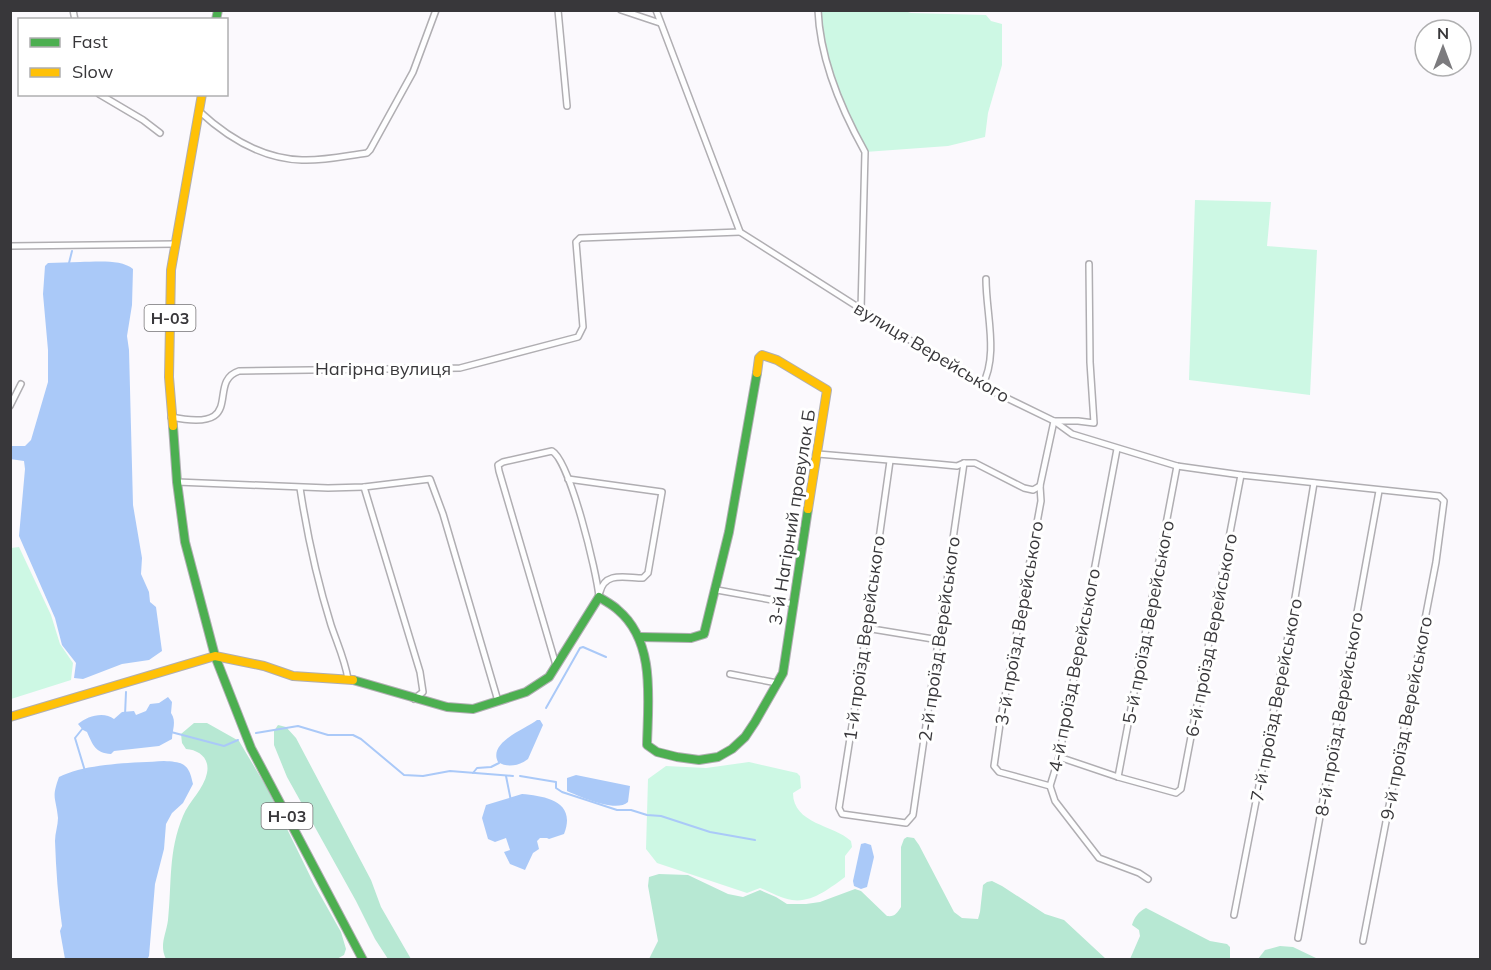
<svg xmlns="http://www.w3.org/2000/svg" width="1491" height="970" viewBox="0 0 1491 970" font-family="Mulish,sans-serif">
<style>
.green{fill:#cdf8e4}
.forest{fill:#b7e8d3}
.water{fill:#aac9f8}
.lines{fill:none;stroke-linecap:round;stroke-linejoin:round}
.stream{stroke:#aac9f8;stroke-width:2}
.street-casing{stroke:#b0aeb2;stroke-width:8}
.fast-casing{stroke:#b0aeb2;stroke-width:10}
.slow-casing{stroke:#b0aeb2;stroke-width:10}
.street{stroke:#fefeff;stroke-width:5}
.fast{stroke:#4caf50;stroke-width:8}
.slow{stroke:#ffc107;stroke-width:8}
.labels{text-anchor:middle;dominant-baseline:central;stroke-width:6;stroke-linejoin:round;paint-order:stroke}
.shield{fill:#fff;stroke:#747375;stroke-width:1.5}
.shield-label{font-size:16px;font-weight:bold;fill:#38373a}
.street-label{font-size:18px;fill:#38373a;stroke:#fff}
</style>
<rect width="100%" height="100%" fill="#fbf9fd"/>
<g class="green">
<path d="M902,10L911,13L986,15L991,21L1002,24V65L988,113L985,137L948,146L865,152L830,74L818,11Z"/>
<path d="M1195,200L1271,202L1267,246L1317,250L1310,395L1189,380Z"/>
<path d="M19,547L51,615L60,644L73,663L71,680L11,699V548Z"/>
<path d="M749,762L797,773L800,776L801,788L793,793C793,824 834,825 851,841L852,847L845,856V877C830,888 812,903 792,900C782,899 770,892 760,888L747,893L657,863L646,849L648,779L666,766L706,768Z"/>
</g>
<g class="forest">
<path d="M194,723H207L239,741L267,788L314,884L341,932L346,949L344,955L335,960L166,959C159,945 166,935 168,920C172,883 168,852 183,816C189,801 204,789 207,773C210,758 199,750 186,749L182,743L181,734Z"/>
<path d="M278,725L286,727L296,738L371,880L381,907L411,959H388L375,939L356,901L287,777L274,745V731Z"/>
<path d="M907,837L914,838L919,845L954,912L962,918L978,919L980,912L983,885L987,882L992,881L1002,886L1045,914L1064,920L1106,959H649L658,941L648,886L649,877L659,874L688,875L728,894L743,897L760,890L776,897L787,904H806L820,902L855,889L861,891L887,916C895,917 897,913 901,907V847L904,839Z"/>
<path d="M1146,908L1210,941L1227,944L1230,947V959H1130L1140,936L1139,930L1132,925C1134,918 1139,911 1146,908Z"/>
<path d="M1280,946L1293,947L1318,959H1258L1265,950Z"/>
</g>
<g class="water">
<path d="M80,262C96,262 121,259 133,269L132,305L127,336L129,350L133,505L142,558L141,574L149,592L150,602L156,607L162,651L149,660L122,664L83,679L74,678L76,663L62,645L55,618L19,536L25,469L24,461L10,459L11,446H25L31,440L48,382V350L43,294L45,266L48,263Z"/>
<path d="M168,697L172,702L171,713C177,722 172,730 172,739L159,746L114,751L111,754C95,753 93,745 87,732L83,730L78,724C87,716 104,711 114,719L122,712L134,711L136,715L146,711L150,704L159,703Z"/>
<path d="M537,720H540L543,725L528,759C519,766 507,768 498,762C488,742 524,730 537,720Z"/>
<path d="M164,761C184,762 189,764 193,784L183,803L172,813L166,824L164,849L155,884L149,956L147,960L65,959L60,931L62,926C58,898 56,870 55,841C55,833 58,825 58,818C56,797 51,799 59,777C87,763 132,763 164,761Z"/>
<path d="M576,775L630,786L628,802C616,813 581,797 567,791V778Z"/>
<path d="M522,794C545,796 577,801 564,834L549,839L547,838H540L537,841L539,849L533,853L525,870L510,864L504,852L510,850L506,838L495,842L488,839L482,818L486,805Z"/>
<path d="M865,843L871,845L874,857L867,887L861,889L854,886L853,881L861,844Z"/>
</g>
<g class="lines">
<g class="stream">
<path d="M69,263L72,251"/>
<path d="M546,708L580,648L583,647L606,657"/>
<path d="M125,715L126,692"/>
<path d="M83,728L75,738L85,771"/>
<path d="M171,732L224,746L238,740"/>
<path d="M256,733L298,726L328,735H353L361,739L404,775L423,776L450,771L513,776"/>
<path d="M473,773L477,768L491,767L499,763"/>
<path d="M506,776L511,801"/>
<path d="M520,776L556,782V788L562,792L617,810H631L647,815L661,816L710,832L755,840"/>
</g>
<g class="street-casing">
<g id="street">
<path d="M73,10L75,20"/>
<path d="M558,10L567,106"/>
<path d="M621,10L660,23"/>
<path d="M656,10L740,232L982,386L1054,421L1072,434L1177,466L1241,475L1439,496L1444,501L1436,562L1363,941"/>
<path d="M818,10C820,60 841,109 865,152L861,310"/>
<path d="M99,94L143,120L160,133"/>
<path d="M199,111C227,137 263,159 302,160C323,161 345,156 367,153L370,150L413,72L436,10"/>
<path d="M10,246L175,244"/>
<path d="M982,386C999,355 986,314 986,279"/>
<path d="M10,406L21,384"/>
<path d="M171,417C249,433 205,382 239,371L460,368L578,337L583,327L576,242L580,238L740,232"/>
<path d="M1117,449L1059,757L1050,786L1055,801L1099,858L1139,873L1148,879"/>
<path d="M818,454L936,464L957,466L964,463H975L1024,488L1033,490L1040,486"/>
<path d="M890,461L859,681L839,808L842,814L906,823L913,815L964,463"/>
<path d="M568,479L662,492L648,573L643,578C626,578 605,571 600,592"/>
<path d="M177,482L328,488L364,487L430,479L443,514L498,701"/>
<path d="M364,487L420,672L423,692L414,699"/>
<path d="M300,488C307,534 317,580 331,625C337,643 345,660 348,679"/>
<path d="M717,590L794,604"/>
<path d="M866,628L939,640"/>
<path d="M556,665L499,471L498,465L503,462L552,451C570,461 597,573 599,597"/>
<path d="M730,674L777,683"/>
<path d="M1059,757L1118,777L1176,793L1181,789L1241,475"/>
<path d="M1118,777L1177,466"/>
<path d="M1050,786L999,772L994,766L1000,724L1041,501L1040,486L1054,421H1078L1094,423L1090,362L1089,264"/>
<path d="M1234,915L1293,610L1314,483"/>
<path d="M1298,938L1379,491"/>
</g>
</g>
<g class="fast-casing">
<g id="fast">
<path d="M216,20L218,10"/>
<path d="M173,426L177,482L185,542L215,656L251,748L363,960"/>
<path d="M640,637L691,638L704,634L729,532L757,373"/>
<path d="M353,680L447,707L473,709L526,692L549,677L599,597C605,601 613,605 618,610C656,642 648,700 647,745L657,752L677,757L699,760L718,757L732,749L745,737L755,722L783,673L808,509"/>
</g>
</g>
<g class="slow-casing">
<g id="slow">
<path d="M757,373L759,358L762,355L777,360L827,390L808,509"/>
<path d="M173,426L169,377L171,270L202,94"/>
<path d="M10,717L215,656L264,666L293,676L353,680"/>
</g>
</g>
<use href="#street" class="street"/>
<use href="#fast" class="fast"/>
<use href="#slow" class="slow"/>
</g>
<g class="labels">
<g class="shield">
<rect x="144.5" y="305" width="51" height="26" rx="4.5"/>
<rect x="261.5" y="803" width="51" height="26" rx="4.5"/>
</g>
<g class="shield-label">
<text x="170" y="318">Н-03</text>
<text x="287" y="816">Н-03</text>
</g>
<g class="street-label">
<text transform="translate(932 352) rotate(31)">вулиця Верейського</text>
<text x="383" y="368">Нагірна вулиця</text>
<text transform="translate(792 517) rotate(-81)">3-й Нагірний провулок Б</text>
<text transform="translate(1148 622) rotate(-79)">5-й проїзд Верейського</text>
<text transform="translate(1019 623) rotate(-80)">3-й проїзд Верейського</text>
<text transform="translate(1211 635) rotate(-79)">6-й проїзд Верейського</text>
<text transform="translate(864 638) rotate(-82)">1-й проїзд Верейського</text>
<text transform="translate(939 639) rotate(-82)">2-й проїзд Верейського</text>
<text transform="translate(1074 670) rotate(-79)">4-й проїзд Верейського</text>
<text transform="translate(1276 700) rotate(-79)">7-й проїзд Верейського</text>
<text transform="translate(1339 714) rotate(-80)">8-й проїзд Верейського</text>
<text transform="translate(1406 718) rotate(-79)">9-й проїзд Верейського</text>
</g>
</g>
<rect width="1491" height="970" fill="none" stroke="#38373a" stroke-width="24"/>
<rect x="18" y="18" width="210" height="78" fill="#ffffff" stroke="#afafb0" stroke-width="1.5"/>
<rect x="30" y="38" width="30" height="9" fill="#4caf50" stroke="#afafb0" stroke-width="1.5"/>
<text x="72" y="48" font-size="18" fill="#38373a">Fast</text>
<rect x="30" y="68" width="30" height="9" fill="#ffc107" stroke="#afafb0" stroke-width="1.5"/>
<text x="72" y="78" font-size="18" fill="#38373a">Slow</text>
<g transform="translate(1443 48)"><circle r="28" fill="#ffffff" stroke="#afafb0" stroke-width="1.5"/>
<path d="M0-4.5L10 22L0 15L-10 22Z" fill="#7c7b7e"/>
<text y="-9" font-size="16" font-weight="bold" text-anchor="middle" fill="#38373a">N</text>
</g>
</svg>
